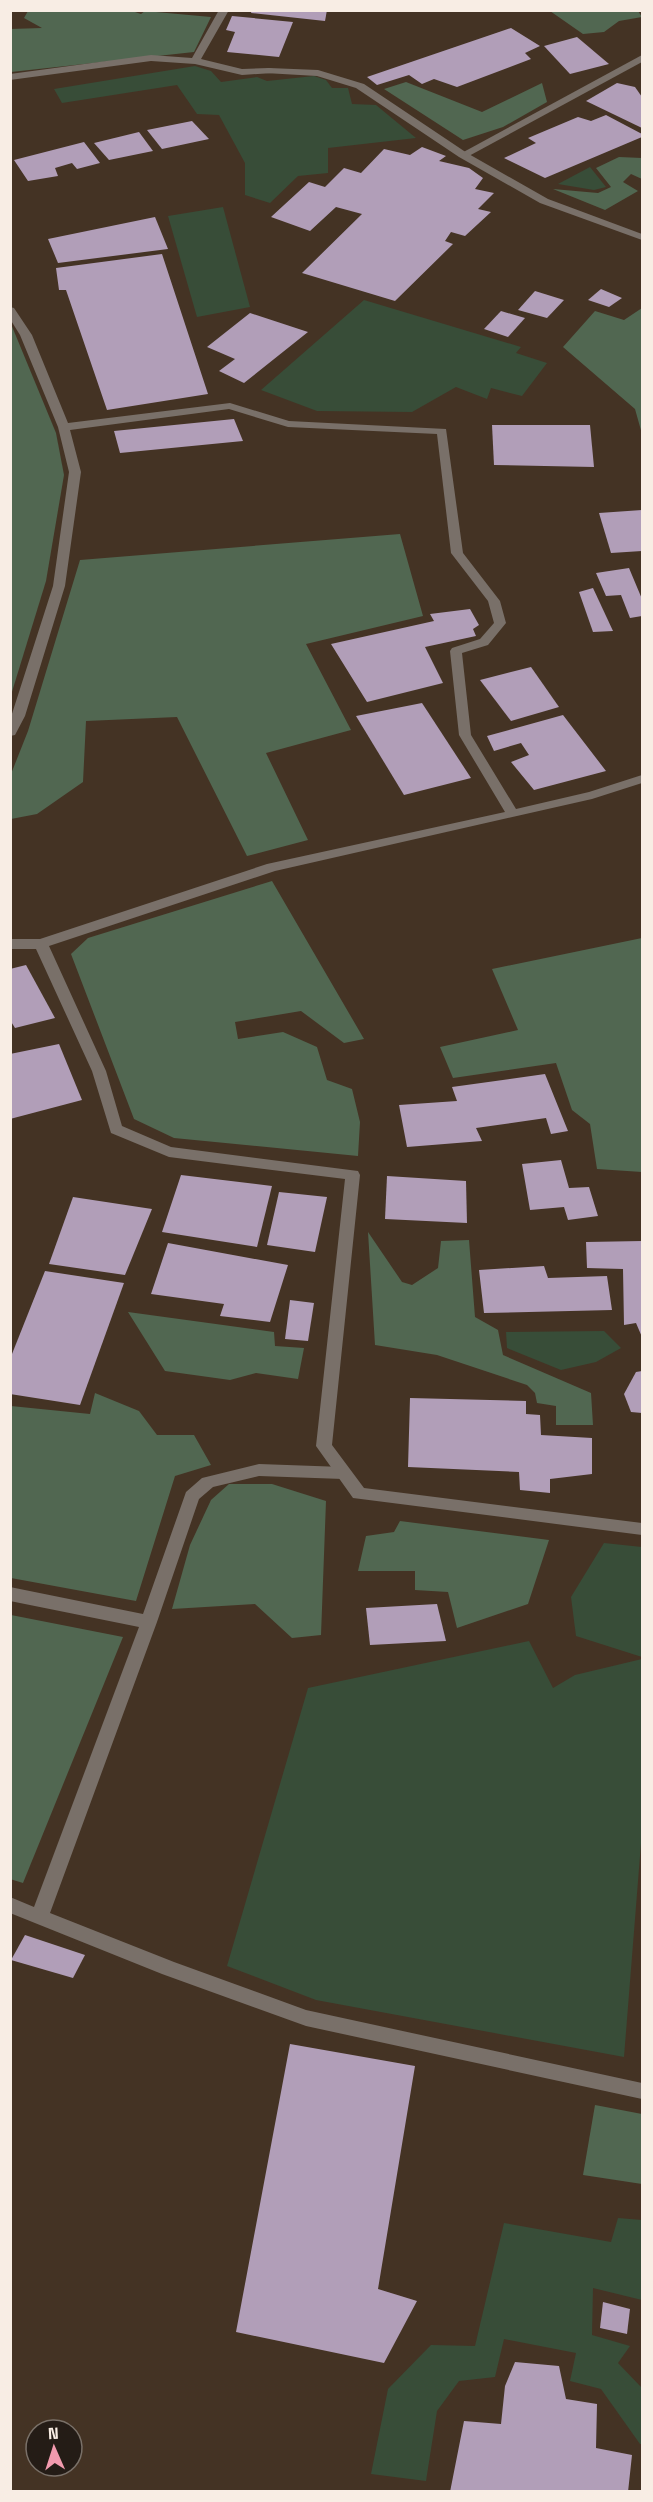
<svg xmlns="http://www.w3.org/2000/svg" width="653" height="2502" viewBox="0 0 653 2502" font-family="'Space Grotesk',sans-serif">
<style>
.green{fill:#384d38}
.forest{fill:#516751}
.building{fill:#b19eb8}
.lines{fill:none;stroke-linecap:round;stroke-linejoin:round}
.lane{fill:#797069;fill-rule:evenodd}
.street{fill:#797069;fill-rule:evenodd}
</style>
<rect width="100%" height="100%" fill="#443324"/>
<g class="green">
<path d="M195,66L211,71L221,82L257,77L267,81L314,76L326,80L332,88H348L352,104L376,105L416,138L328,148V173L298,176L270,203L245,195V163L219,115L197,114L177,85L62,103L54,89Z"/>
<path d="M590,167L606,187L594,190L558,184Z"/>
<path d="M223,207L250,307L197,317L168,216Z"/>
<path d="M364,300L521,347L516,353L547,363L522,396L491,388L487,399L456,387L412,412L317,411L261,390Z"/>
<path d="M604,1331L621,1348L596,1362L561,1370L507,1348L506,1332Z"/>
<path d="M604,1543L642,1547V1657L576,1636L571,1597Z"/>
<path d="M529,1641L553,1688L575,1675L642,1659V1831L624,2057L316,2000L227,1966L308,1688Z"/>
<path d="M618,2218L642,2220V2300L593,2288L592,2335L630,2346L618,2363L642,2388V2444H640L601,2389L570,2381L576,2353L504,2339L495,2377L459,2381L437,2411L426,2481L371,2474L388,2389L431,2345L475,2346L504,2223L611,2242Z"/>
</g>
<g class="forest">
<path d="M129,10L141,14L145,11L211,17L194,52L11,72L10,29L42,28L24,18L28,11Z"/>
<path d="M550,11H638L642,17L619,21L604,32L583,34Z"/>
<path d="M406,82L482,112L542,83L547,102L503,127L463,140L384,89Z"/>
<path d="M619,157L642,158V179L631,174L623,182L638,191L605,210L553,189L598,193L611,187L596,168Z"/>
<path d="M642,308V434L635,409L563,347L595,311L624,320Z"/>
<path d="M11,324L56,433L64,475L46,581L11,695Z"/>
<path d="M400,534L423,616L306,644L351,730L266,753L308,840L247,856L177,717L86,721L83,782L37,814L11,819V774L28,731L80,560Z"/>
<path d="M272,881L364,1039L344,1043L301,1011L235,1022L238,1039L283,1032L317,1047L327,1080L352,1089L360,1122L358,1156L174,1138L134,1119L71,954L88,938Z"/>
<path d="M642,938V1172L597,1169L590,1124L572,1110L556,1063L453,1078L440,1047L518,1030L492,969Z"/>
<path d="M368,1232L402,1282L412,1285L438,1268L441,1241L469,1240L475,1317L498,1330L503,1355L591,1393L593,1425H556V1406L537,1403L535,1393L527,1385L437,1355L375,1345Z"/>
<path d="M128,1312L274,1332L275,1346L304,1348L298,1379L256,1373L230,1380L165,1371Z"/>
<path d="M95,1393L139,1411L157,1435H194L211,1465L175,1476L136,1601L11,1578V1406L90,1414Z"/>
<path d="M229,1484H272L326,1501L321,1635L292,1638L255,1604L172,1609L190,1545L211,1500Z"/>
<path d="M400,1521L549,1540L528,1604L457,1628L448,1592L415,1590V1571H358L366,1536L394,1532Z"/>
<path d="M11,1615L123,1637L23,1883L10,1879Z"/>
<path d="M595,2105L642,2114V2184L583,2175Z"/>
</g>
<g class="building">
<path d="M252,10H327L325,21L251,13Z"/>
<path d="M232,16L293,22L279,57L227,52L235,32L226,30Z"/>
<path d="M511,28L540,46L525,53L531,59L457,87L434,79L422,84L409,75L377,85L367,77Z"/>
<path d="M577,37L609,64L570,74L544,46Z"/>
<path d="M617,83L635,87L642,97V128L586,101Z"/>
<path d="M606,115L642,134V137L545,178L504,158L536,143L528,138L578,117L591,121Z"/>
<path d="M192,121L209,139L162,149L147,130Z"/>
<path d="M139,132L153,151L109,160L94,143Z"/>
<path d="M84,142L100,163L77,169L72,163L55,168L58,176L28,181L14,160Z"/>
<path d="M422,147L446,156L439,161L469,168L483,178L475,189L494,193L478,209L491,212L465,236L451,232L445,241L453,244L395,301L302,273L362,214L336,207L310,231L271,217L309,182L325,187L344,168L361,173L384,149L410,155Z"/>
<path d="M155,217L168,249L58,263L48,239Z"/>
<path d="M162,254L208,394L107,410L66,290H59L56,268Z"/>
<path d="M601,289L622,298L609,307L588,300Z"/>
<path d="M535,291L564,300L547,318L518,310Z"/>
<path d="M501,311L525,318L508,337L484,329Z"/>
<path d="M250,313L308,332L244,383L219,371L235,359L207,347Z"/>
<path d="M234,419L243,441L120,453L114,431Z"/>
<path d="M492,425H590L594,467L494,465Z"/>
<path d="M642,510V551L611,553L599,513Z"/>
<path d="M629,568L642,599V616L630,618L621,595L606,596L596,573Z"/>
<path d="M593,588L613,631L593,632L579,592Z"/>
<path d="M470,609L479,625L473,629L476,636L425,647L443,683L367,702L331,644L434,621L430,614Z"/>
<path d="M531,667L559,707L511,721L480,680Z"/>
<path d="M422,703L471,778L404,795L356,716Z"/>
<path d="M563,715L606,771L534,790L511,762L529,755L521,743L494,751L487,736Z"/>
<path d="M26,965L55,1018L15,1028L10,1020V969Z"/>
<path d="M59,1044L82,1100L10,1119V1054Z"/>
<path d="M545,1074L568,1131L551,1134L546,1118L476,1128L482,1141L407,1147L399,1105L457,1101L452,1087Z"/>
<path d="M561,1160L569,1188L589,1187L598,1216L568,1220L564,1207L530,1210L522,1164Z"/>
<path d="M181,1175L272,1186L257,1247L162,1232Z"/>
<path d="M387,1176L466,1181L467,1223L385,1219Z"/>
<path d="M279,1192L327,1197L315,1252L267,1245Z"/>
<path d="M73,1197L152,1209L125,1275L49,1264Z"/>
<path d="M642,1241V1337L636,1323L624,1325L623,1269L587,1268L586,1242Z"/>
<path d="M168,1243L288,1265L270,1322L220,1316L224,1304L151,1294Z"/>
<path d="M544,1266L548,1278L607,1276L612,1310L484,1313L479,1270Z"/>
<path d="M45,1271L124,1283L80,1405L10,1394V1359Z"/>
<path d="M290,1300L314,1303L308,1341L285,1339Z"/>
<path d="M642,1371V1413L631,1412L624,1394L636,1372Z"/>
<path d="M410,1398L526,1401V1414L540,1415L541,1435L592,1438V1474L550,1479V1493L520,1490L519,1472L408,1467Z"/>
<path d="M437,1604L446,1641L370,1645L366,1608Z"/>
<path d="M25,1935L85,1955L73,1978L11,1960Z"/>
<path d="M290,2044L415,2066L378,2289L417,2301L384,2363L236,2332Z"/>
<path d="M603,2302L630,2309L627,2334L600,2328Z"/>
<path d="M515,2362L559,2366L566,2399L597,2404L596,2448L632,2455L628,2492H450L464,2421L501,2424L505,2386Z"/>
</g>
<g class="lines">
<g class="lane">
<path d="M219,10H229L201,59L242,69L269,68L273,69V73L242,75L195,64L151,61L10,80V74L151,55L192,58Z"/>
<path d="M642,55V62L467,157L458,155Z"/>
<path d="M259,1464L343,1467L349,1469L351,1473L349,1477L343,1479L259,1476L213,1487L199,1499L157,1622L50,1913L174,1962L306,2010L642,2083V2099L306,2026L162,1974L10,1913V1897L34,1907L139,1627L10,1601V1587L143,1614L186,1492L202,1478Z"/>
</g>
<g class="street">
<path d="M269,68L318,70L364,84L467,153L548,199L642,234V240L540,203L459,157L356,88L317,76L265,73V69Z"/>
<path d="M10,307L14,308L32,335L68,423L230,403L289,421L446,429L463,553L500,601L506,623L488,645L462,653L471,735L516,809L589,792L642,775V783L592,799L275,871L49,946L106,1071L122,1126L171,1147L358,1171L360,1175L332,1445L364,1488L642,1523V1535L353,1498L316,1446L345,1179L169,1157L111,1133L92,1071L36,949H10V939H40L267,864L505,812L459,735L450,651L452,648L480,639L494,623L488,601L451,553L437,434L288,427L229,409L70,430L81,472L65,586L25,716L15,735L10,736V720L53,586L69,472L58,427L20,335L10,319Z"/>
</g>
</g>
<rect width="653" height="2502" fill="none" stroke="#f8ede4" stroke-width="24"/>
<g transform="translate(54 2448) rotate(357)"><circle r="28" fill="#241c16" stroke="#797068" stroke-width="1.5"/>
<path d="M0-4.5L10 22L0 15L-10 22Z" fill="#f29aae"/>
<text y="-9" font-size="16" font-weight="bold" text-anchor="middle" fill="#f8ede4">N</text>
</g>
</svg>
